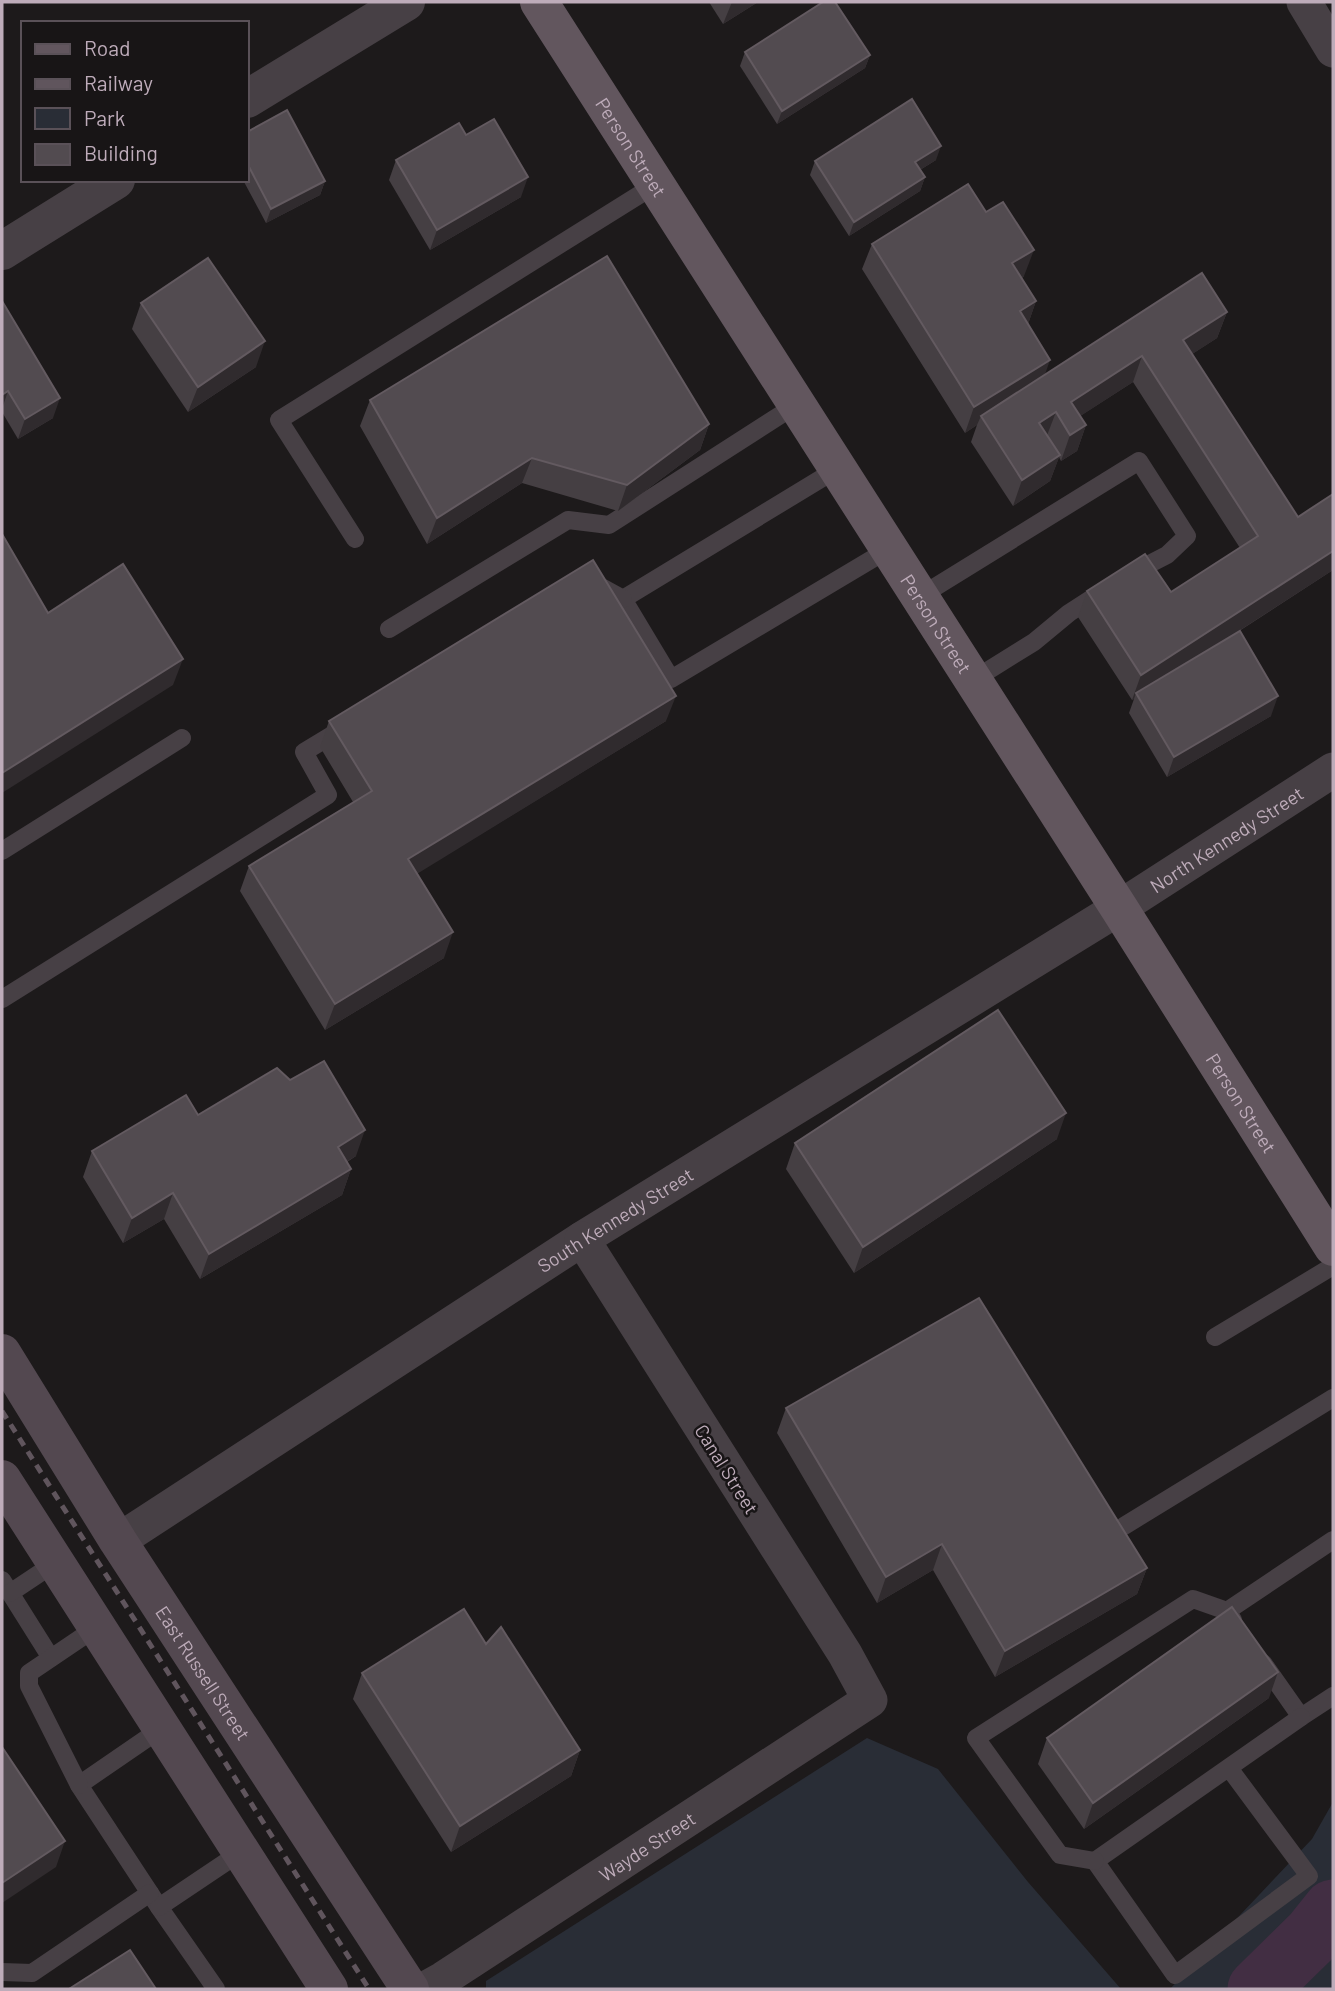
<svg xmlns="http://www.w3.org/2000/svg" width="1335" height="1991" viewBox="0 0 1335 1991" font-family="Barlow,sans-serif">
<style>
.green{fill:#292d36}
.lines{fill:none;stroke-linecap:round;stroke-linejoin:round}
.river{stroke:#422e43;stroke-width:61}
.service{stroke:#474045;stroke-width:18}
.minor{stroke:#474045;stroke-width:35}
.tertiary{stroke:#474045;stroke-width:38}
.secondary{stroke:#534850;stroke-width:38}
.primary{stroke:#62565e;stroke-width:38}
.rail{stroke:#60555d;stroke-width:5;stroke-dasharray:9 7;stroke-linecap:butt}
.wall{fill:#453f43}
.shaded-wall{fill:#302b2e}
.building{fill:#524b50;stroke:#635a60;stroke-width:2}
.labels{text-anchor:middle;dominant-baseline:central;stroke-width:5;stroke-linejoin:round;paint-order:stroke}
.street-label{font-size:19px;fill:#beacba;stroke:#181516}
</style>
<rect width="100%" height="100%" fill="#1d1a1b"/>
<g class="green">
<path d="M867,1738L938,1769L1028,1882L1121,1989H486V1981Z"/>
<path d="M1333,1802V1989H1170L1312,1839Z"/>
</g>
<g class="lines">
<path class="river" d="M1258,1989L1313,1935L1333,1910"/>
<g class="service">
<path d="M837,469L623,599L671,679L889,549"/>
<path d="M355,539L279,420L655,185"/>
<path d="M592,582L623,599"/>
<path d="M919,597L1139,461L1187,536L1167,555L1132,573"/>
<path d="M389,629L568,520L609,525L796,405"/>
<path d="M973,680L1034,642L1069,613L1103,591"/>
<path d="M2,851L182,738"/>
<path d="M2,999L328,795L304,752L342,729"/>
<path d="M1215,1337L1333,1266"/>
<path d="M1124,1526L1333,1398"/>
<path d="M2,1580L51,1658"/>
<path d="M10,1593L55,1563"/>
<path d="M1233,1620L1227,1611L1333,1540"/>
<path d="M1263,1663L1301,1717L1333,1696"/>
<path d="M162,1728L79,1785L159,1907L216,1989"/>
<path d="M1229,1768L1309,1876L1175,1975L1095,1861L1301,1717"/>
<path d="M79,1785L29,1686V1673L97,1627"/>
<path d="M1095,1861L1060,1855L976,1738L1193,1599L1227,1611"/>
<path d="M159,1907L241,1852"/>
<path d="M2,1972L32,1973L150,1893"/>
</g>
<g class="minor">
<path d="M1304,2L1333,50"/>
<path id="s1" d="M118,1541L582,1239L1119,908L1333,770"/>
<path id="s2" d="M425,1989L443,1979L870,1700L845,1654L582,1239"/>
</g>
<g class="tertiary">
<path d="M247,99L406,2"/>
<path d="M2,251L116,180"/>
</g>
<g class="secondary">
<path id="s3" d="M2,1353L118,1541L410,1989"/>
<path d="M2,1479L329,1989"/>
</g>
<path class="primary" id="s4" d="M539,2L1119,908L1333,1247"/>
<path class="rail" d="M2,1411L369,1989"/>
</g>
<g class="wall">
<path d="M709,2H758L723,24Z"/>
<path d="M745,52L870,55L865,68L777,124L740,66Z"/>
<path d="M247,132L325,181L320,195L266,223L243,180H247Z"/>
<path d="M466,135L521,197L430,250L389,180L396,160Z"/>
<path d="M936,160L920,170L925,177L920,191L849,236L810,175L815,161Z"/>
<path d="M986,212L1024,276L1022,278L1036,301L1028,324L1045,375L1227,312L1217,338L1192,354L1298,517L1333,494V570L1230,637L1271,716L1167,777L1129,713L1134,699L1132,700L1078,617L1087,591L1171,592L1240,548L1133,382L1080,416L1086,425L1077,451L1061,461L1059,457L1050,481L1013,506L971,442L977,425L965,433L862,269L872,244Z"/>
<path d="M2,301L53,418L18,439L2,412Z"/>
<path d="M141,303L256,367L188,412L132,329Z"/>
<path d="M370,400L709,424L700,450L618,511L522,483L427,544L360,426Z"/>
<path d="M329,721H666L417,873L444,958L325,1030L240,891L249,866L353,802L320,747Z"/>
<path d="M198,1115L356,1156L347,1162L351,1169L342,1195L200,1279L164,1219L123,1243L83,1177L92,1151Z"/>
<path d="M1057,1139L854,1273L786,1169L795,1143Z"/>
<path d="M786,1408L1147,1568L1137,1594L995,1677L933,1570L877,1603L777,1433Z"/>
<path d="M486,1644L580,1750L571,1776L451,1852L353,1699L362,1673Z"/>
<path d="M1269,1698L1084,1829L1038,1764L1047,1738Z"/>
</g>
<g class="shaded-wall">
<path d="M732,2H758L723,24Z"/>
<path d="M870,55L865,68L777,124L782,111Z"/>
<path d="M941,146L936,160L910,176L915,162Z"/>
<path d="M528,177L521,197L430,250L437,230Z"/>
<path d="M925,177L920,191L849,236L854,222Z"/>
<path d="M325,181L320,195L266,223L271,209Z"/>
<path d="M1034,250L1024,276L1003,289L1012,263Z"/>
<path d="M1036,301L1027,327L1020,311Z"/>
<path d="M1227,312L1217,338L1174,366L1183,340Z"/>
<path d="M265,341L256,367L188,412L198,387Z"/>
<path d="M1142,356L1133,382L1065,426L1071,402Z"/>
<path d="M1050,360L1041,386L981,416L977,425L965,433L974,407Z"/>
<path d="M8,391L2,409V395Z"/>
<path d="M60,398L53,418L18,439L25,419Z"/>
<path d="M1056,412L1046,438L1039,423Z"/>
<path d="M709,424L700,450L618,511L627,485Z"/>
<path d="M1086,425L1077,451L1061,461L1070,435Z"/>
<path d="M1060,455L1050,481L1013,506L1022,480Z"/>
<path d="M532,458L522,483L427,544L437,518Z"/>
<path d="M1333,551V570L1138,696L1136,693L1134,699L1132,700L1141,675Z"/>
<path d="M183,659L173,685L2,793V773Z"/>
<path d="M676,696L666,721L399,885L408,859Z"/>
<path d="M1278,696L1271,716L1167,777L1174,757Z"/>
<path d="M453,932L444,958L325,1030L335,1004Z"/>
<path d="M1066,1113L1057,1139L854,1273L863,1247Z"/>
<path d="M365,1130L356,1156L329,1172L338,1147Z"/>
<path d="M351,1169L342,1195L200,1279L209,1254Z"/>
<path d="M173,1193L164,1219L123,1243L132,1218Z"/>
<path d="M942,1544L933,1570L877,1603L886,1577Z"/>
<path d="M1147,1568L1137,1594L995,1677L1005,1651Z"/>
<path d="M1278,1672L1269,1698L1084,1829L1093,1803Z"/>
<path d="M580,1750L571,1776L451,1852L460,1826Z"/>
<path d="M65,1841L56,1867L2,1903V1883Z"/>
</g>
<g class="building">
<path d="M823,2H835L870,55L782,111L745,52Z"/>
<path d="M912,99L941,146L915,162L925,177L854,222L815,161Z"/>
<path d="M287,110L325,181L271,209L247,163V132Z"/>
<path d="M494,119L528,177L437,230L396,160L459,123L466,135Z"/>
<path d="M968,184L986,212L1003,202L1034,250L1012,263L1036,301L1020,311L1050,360L974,407L872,244Z"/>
<path d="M607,256L709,424L627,485L532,458L437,518L370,400Z"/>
<path d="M208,258L265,341L198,387L141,303Z"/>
<path d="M1202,273L1227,312L1183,340L1298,517L1333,494V551L1141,675L1087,591L1145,554L1171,592L1258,536L1142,356L1071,402L1086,425L1070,435L1056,412L1039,423L1060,455L1022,480L981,416Z"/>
<path d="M2,301L60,398L25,419L8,391L2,395Z"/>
<path d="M2,534L48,613L123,564L183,659L2,773Z"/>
<path d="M593,560L676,696L408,859L453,932L335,1004L249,866L372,791L329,721Z"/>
<path d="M1240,631L1278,696L1174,757L1136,693Z"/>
<path d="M998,1010L1066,1113L863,1247L795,1143Z"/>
<path d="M324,1061L365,1130L338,1147L351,1169L209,1254L173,1193L132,1218L92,1151L186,1095L198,1115L277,1068L290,1080Z"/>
<path d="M979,1298L1147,1568L1005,1651L942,1544L886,1577L786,1408Z"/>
<path d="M1232,1607L1278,1672L1093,1803L1047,1738Z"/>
<path d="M464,1609L486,1644L501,1627L580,1750L460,1826L362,1673Z"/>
<path d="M2,1747L65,1841L2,1883Z"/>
<path d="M130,1950L156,1989H69Z"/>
</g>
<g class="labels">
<g class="street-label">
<text stroke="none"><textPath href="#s4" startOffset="172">Person Street</textPath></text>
<text stroke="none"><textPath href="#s4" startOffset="738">Person Street</textPath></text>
<text stroke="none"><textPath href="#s1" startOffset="1312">North Kennedy Street</textPath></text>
<text stroke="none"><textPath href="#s4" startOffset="1306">Person Street</textPath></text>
<text stroke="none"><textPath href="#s1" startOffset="592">South Kennedy Street</textPath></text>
<text transform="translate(727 1469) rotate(58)">Canal Street</text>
<text stroke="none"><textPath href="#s3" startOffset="378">East Russell Street</textPath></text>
<text stroke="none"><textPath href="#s2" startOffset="264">Wayde Street</textPath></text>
</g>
</g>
<rect width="1335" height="1991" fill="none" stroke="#beacba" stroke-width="7"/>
<rect x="21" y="21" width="228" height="161" fill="#181516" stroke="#5a5158" stroke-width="2"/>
<rect x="35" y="44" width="35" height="10" fill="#62565e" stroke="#5a5158" stroke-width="2"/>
<text x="84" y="56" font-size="21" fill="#beacba">Road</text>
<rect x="35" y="79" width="35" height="10" fill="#60555d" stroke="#5a5158" stroke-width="2"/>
<text x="84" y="91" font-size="21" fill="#beacba">Railway</text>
<rect x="35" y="108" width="35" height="21" fill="#292d36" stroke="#5a5158" stroke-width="2"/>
<text x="84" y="126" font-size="21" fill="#beacba">Park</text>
<rect x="35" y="144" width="35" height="21" fill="#524b50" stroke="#5a5158" stroke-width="2"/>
<text x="84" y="161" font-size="21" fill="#beacba">Building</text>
</svg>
